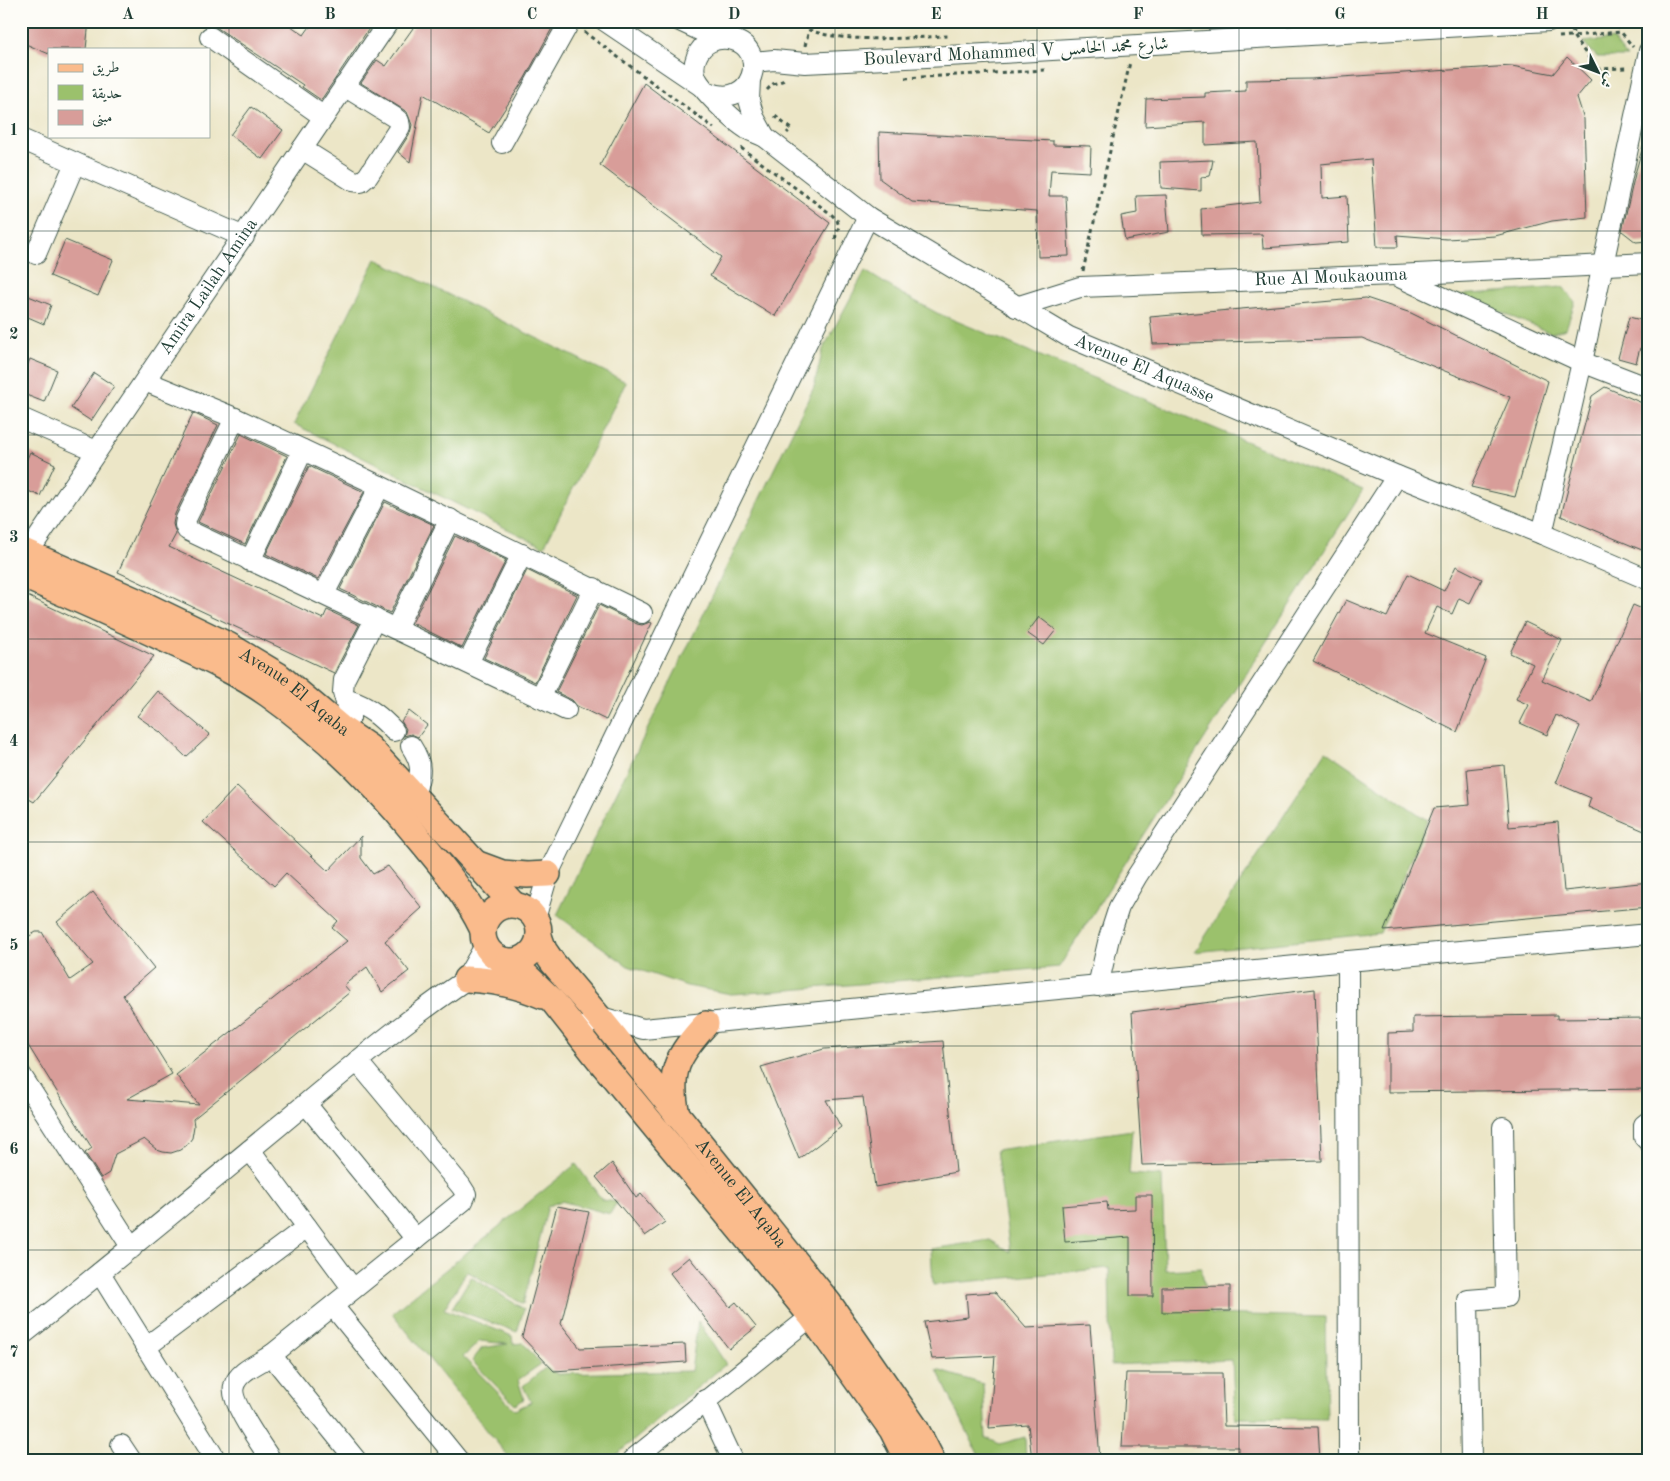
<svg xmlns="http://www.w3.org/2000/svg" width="1670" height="1481" viewBox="0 0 1670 1481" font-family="'Old Standard TT',Amiri,serif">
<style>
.green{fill:#9bc16c;stroke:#5d7f50}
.building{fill:#d89d99}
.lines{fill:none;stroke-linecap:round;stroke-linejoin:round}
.minor-casing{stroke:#3e564a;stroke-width:22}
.major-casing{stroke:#3e564a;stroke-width:28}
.path{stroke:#3e564a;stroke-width:3;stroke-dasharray:4 4;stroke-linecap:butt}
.minor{stroke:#fff;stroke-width:20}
.major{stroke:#fabb8c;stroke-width:25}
.grid{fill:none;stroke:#1f3d34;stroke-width:1;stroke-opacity:0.55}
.labels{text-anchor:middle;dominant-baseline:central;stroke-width:4;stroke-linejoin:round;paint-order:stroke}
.street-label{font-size:18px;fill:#1f3d34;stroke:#fdfcf7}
.neatline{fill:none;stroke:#1f3d34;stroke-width:2}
.grid-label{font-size:16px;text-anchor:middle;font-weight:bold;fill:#1f3d34}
</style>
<rect width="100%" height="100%" fill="#fdfcf7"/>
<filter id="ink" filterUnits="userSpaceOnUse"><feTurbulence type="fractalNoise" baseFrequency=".02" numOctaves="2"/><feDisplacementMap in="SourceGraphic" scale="10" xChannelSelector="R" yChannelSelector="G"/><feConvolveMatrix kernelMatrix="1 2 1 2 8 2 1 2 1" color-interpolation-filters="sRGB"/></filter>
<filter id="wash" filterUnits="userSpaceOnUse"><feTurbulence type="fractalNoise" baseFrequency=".0096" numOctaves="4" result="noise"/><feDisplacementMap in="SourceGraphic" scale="20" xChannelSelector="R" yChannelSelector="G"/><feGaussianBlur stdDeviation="1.12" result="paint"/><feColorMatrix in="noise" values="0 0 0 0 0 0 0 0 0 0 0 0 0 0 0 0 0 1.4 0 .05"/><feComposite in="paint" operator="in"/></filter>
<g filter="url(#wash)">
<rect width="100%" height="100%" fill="#ece6c7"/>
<g class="green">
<path d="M1613,39L1627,57H1597L1583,42Z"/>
<path d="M376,259L626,382L544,547L294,424Z"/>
<path d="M865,271L902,294L937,313L1363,490L1059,967L778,991L731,994L687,986L628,966L557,915L814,387L823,349Z"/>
<path d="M1563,287L1575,302L1566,329L1551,333L1458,295Z"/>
<path d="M1326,751L1427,820L1380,933L1195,952Z"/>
<path d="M1132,1130L1129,1174L1162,1176L1165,1270L1201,1268L1210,1314L1325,1317L1327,1419L1235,1418L1232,1360L1111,1365L1109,1268L933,1285L931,1249L990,1240L1010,1252L996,1150Z"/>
<path d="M576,1164L602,1200L617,1202L610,1214L561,1201L548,1206L523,1304L467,1271L444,1309L512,1336L513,1344L523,1343L541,1364L518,1380L524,1399L515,1405L472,1361L482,1348L508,1344L480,1341L463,1357L515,1410L531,1402L523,1386L545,1368L558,1374L691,1371L698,1321L726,1364L610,1460H511L392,1313Z"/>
<path d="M471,1277L524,1309L517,1332L452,1308Z"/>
<path d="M937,1370L983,1384L986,1438L1000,1444L1025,1437L1026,1460H981Z"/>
</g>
<g id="blocks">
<g class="building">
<path d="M21,21H89L86,49H49V54L21,42Z"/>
<path d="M207,21H284L304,35L314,21H374L321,100L302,87L303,85Z"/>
<path d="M418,21H556L525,78L489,133L423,94L410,162L398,152L410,133L412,125L407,112L361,83L377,60L386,66Z"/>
<path d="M1567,57L1591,80L1577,97L1584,119L1587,217L1552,221L1495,236L1447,239L1397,235L1398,247H1377L1371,159L1321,164L1322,198L1347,196L1349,242L1263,248L1262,234L1202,235L1201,209L1260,202L1257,142L1205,145V122L1145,126L1146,99L1205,97V93L1246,91V80L1311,79L1512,66L1553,74Z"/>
<path d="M644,83L830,223L775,316L710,276L721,257L600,165Z"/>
<path d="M251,107L283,130L262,159L230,135Z"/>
<path d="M879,132L1053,141V145L1091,146L1090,172L1051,170L1049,196H1066L1069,256L1038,257L1037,211L912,202L880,179Z"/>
<path d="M1645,139H1649V241L1636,242L1622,231L1635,174Z"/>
<path d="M1213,160L1210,176L1201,177V191L1161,188L1160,162Z"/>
<path d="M1166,195L1169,232L1125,240L1121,216L1137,213L1136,196Z"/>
<path d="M65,240L113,260L98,296L50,276Z"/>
<path d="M21,293L51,305L44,324L21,314Z"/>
<path d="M1366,298L1411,313L1548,381L1515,497L1471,487L1510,397L1362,338L1153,344L1150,317Z"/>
<path d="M1629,317L1649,322V334L1645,349L1640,348L1636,363L1618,358Z"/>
<path d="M30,359L57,370L44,402L21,393V380Z"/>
<path d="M94,373L114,386L91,421L71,408Z"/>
<path d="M1605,387L1649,406V553L1561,516L1592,396Z"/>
<path d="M193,413L218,425L175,514L173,524L176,534L169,547L323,619L327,610L359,625L334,673L118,572Z"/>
<path d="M241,434L287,456L245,544L198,522Z"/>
<path d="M30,452L55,464L40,496L21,488V472Z"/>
<path d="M309,466L364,492L318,579L266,554Z"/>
<path d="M385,502L434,525L390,613L340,589Z"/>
<path d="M455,536L506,560L462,648L412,623Z"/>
<path d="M1456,566L1482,579L1470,603L1459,598L1452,614L1437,607L1425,633L1486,658L1457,732L1313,661L1346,600L1387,617L1408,574L1444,591Z"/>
<path d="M527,570L577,595L535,682L484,658Z"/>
<path d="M21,593L154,656L34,802L21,794Z"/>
<path d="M599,605L637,624L642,625L650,622L652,623L606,720L577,706L572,700L556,692Z"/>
<path d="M1633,605L1649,612V833L1588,807L1591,798L1556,783L1580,726L1556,715L1547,735L1520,723L1529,705L1516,699L1533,664L1510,653L1525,622L1562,640L1542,680L1591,702Z"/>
<path d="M1039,617L1056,630L1044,645L1027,633Z"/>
<path d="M158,691L210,735L186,757L160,732L137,716Z"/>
<path d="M409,711L427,725L418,737L411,734L404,736L406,729L401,721Z"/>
<path d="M1504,765L1509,827L1558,822L1564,891L1649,882V907L1384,931L1434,808L1470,805L1467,769Z"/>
<path d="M237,786L328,871L361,836V858L373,874L388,866L422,908L385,941L409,971L382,992L367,967L344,985L350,992L193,1119L194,1126L192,1138L187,1145L180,1150L171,1153L163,1152L157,1150L144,1139L115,1154L109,1173L101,1178L85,1153L92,1148L21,1034V941L36,932H42L70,980L93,964L57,922L93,892L154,968L123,995L172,1074L127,1099L199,1105L176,1075L347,941L332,928L338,921L286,873L274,886L203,822Z"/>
<path d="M1315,989L1322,1161L1142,1165L1132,1012Z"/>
<path d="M1557,1015V1019L1649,1018V1089L1388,1092V1033L1413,1032V1017Z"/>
<path d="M943,1041L956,1172L875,1187L863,1097L826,1100L841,1127L799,1159L761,1067L824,1049Z"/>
<path d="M612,1163L636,1198L641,1194L665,1222L645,1236L596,1177Z"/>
<path d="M1135,1195H1152L1153,1296H1130V1237L1065,1242L1062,1206L1107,1202L1108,1210L1135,1209Z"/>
<path d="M557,1206L589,1212L561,1324L580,1348L685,1344L686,1362L554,1371L522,1337Z"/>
<path d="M689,1257L730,1307L736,1302L756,1327L729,1349L670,1273Z"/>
<path d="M1230,1286V1311L1162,1312V1287Z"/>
<path d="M995,1292L1026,1328L1090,1325L1100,1460H1032L1028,1425L989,1428L995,1356L932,1359L924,1322L968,1317L966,1294Z"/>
<path d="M1126,1373H1222L1224,1426L1318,1427L1320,1460H1239V1447H1122Z"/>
</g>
</g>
</g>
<g filter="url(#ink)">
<use href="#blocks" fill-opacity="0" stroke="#3e564a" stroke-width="1"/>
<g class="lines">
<g class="minor-casing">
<g id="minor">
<path d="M605,21L701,86"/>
<path d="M680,21L718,39"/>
<path d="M210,37L324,117"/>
<path d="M753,62L774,60L805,63L967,55L1549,21"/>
<path d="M750,80L749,100L754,117L765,137"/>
<path id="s1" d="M708,92C754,111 769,49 733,40C725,38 718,38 710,42C698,48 691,64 696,77C701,90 735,122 747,129C753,132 759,134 765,137L868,217L1069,337L1397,476L1542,534L1649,580"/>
<path d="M21,139L244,237"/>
<path d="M502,143L570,21"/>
<path d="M302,149L353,181L361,182L368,176L400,127L399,121L394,117L344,86"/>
<path d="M36,254L75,163"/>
<path d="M1397,276L1582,362L1649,388"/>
<path id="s2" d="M1016,307L1080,287L1395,275L1649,263"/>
<path d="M145,381L235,418L380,486L642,613"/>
<path d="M21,418L96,451"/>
<path d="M235,418L186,519L185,525L187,530L566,710"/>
<path d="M1542,534L1582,362L1649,51"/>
<path d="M250,561L303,450"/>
<path id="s3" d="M21,563L389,21"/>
<path d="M324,594L380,486"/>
<path d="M396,628L450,519"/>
<path d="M468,663L522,554"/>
<path d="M540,698L594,588"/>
<path d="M350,717L351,701C369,707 381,717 394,731"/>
<path d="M341,728L350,717L343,692L344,680L375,619"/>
<path d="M411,746C424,766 421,774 414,795"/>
<path d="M535,919L548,874L868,217"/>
<path d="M1348,961L1349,1460"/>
<path d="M467,977L486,944"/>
<path d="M1098,986L1109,938L1119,907L1137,876L1397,476"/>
<path d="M578,1033L598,1016L643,1029L1348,961L1649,934"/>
<path d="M21,1075L132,1248"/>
<path d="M306,1104L416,1239"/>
<path d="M1649,1121L1644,1125V1137L1649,1142"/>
<path d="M250,1150L353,1289"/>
<path d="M100,1273L216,1460"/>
<path d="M333,1306L458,1460"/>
<path d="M21,1336C108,1267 194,1196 280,1125C350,1067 421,1006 500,958"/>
<path d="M146,1347L307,1227"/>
<path d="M271,1355L356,1460"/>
<path d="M705,1400L733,1460"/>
<path d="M121,1445L131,1460"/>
<path d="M271,1460C262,1446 229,1401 234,1386C238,1370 262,1363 274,1353C337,1302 400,1252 463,1201L466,1194L461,1186L357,1061"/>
<path d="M632,1460L823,1307"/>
<path d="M1471,1460L1468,1300L1506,1297L1503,1127"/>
</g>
</g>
<g class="major-casing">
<g id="major">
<path id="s4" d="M21,550L139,602L228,645L278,675L341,728L369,747L514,905"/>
<path d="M21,575C70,596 118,617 166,640C201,656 237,672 269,695C324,734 373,782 416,835C441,865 466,894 483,930"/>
<path d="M475,863L502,873L527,875L548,874"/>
<circle cx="511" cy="933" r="28"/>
<path id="s5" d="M539,936L544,950L553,963L598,1016L829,1303L915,1427L932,1460"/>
<path d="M508,961L527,976L552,1000L601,1062L811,1316L892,1430L907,1460"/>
<path d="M466,979C492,980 518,985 543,996"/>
<path d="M677,1115C668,1071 677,1056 706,1024"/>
</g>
</g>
<g class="path">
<path d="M795,21C821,47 912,37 948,36"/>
<path d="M1572,21L1573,36L1597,69L1627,68"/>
<path d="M584,32L714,128"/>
<path d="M1559,37L1621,32L1633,47"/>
<path d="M805,46L809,30"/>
<path d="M905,78L1046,70"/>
<path d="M767,90L773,84L785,80"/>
<path d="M775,116L791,129L787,133"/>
<path d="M741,148L831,214L837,220L839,227L836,234L835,242"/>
<path d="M1083,271L1130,62"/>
</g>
<use href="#minor" class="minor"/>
<use href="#major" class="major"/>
</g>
</g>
<path class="grid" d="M229,21V1460M431,21V1460M633,21V1460M835,21V1460M1037,21V1460M1239,21V1460M1441,21V1460M21,231H1649M21,435H1649M21,639H1649M21,842H1649M21,1046H1649M21,1250H1649"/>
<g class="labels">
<g class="street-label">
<text transform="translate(1016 52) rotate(-3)">Boulevard Mohammed V شارع محمد الخامس</text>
<text stroke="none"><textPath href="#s2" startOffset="318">Rue Al Moukaouma</textPath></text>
<text stroke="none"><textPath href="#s3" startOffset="334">Amira Lailah Amina</textPath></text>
<text stroke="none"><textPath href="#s1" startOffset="702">Avenue El Aquasse</textPath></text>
<text stroke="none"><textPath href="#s4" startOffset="309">Avenue El Aqaba</textPath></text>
<text stroke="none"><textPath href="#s5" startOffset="328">Avenue El Aqaba</textPath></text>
</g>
</g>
<rect width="1670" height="1481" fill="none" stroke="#fdfcf7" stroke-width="55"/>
<rect x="48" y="48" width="162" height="90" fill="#fdfcf7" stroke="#a4b0a9"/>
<rect x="58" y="64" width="25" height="8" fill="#fabb8c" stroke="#a4b0a9"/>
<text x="92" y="72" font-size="15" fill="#1f3d34">طريق</text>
<rect x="58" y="85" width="25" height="15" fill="#9bc16c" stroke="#a4b0a9"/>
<text x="92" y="98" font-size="15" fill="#1f3d34">حديقة</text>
<rect x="58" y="110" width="25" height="15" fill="#d89d99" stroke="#a4b0a9"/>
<text x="92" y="122" font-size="15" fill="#1f3d34">مبنى</text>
<g transform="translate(1598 72) rotate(132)" stroke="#fdfcf7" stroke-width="4" paint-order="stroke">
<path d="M0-4L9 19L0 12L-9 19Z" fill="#1f3d34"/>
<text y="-8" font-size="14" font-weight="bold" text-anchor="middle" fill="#1f3d34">ش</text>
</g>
<rect x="28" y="28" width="1614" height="1426" class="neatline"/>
<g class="grid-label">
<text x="128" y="19">A</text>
<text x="330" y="19">B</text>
<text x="532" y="19">C</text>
<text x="734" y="19">D</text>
<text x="936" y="19">E</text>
<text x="1138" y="19">F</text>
<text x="1340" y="19">G</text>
<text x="1542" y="19">H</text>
<text x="14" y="135">1</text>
<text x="14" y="339">2</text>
<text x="14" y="542">3</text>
<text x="14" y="746">4</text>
<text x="14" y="950">5</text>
<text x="14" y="1154">6</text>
<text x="14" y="1357">7</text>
</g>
</svg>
